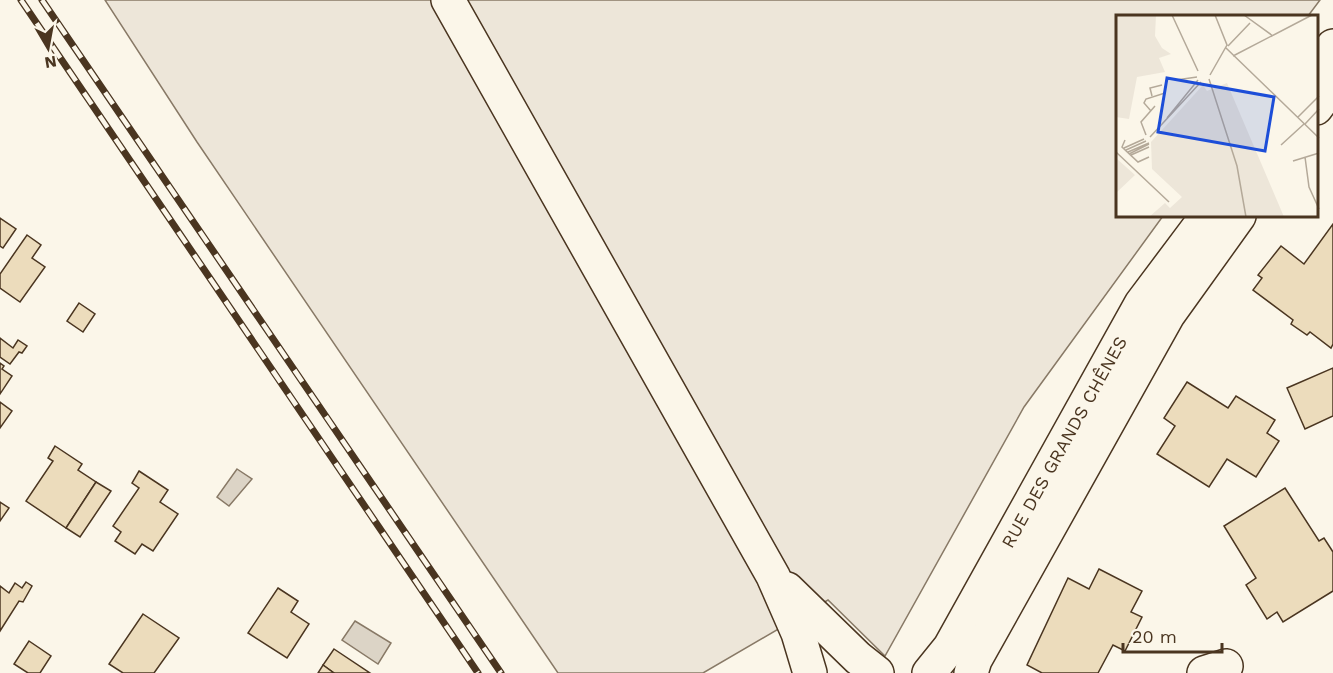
<svg xmlns="http://www.w3.org/2000/svg" width="1333" height="673" viewBox="0 0 1333 673" font-family="'Work Sans',sans-serif">
<style>
.green{fill:#ede6d9;stroke:#887966;stroke-width:1.5}
.water{fill:#dcd4c6;stroke:#887966;stroke-width:1.5}
.building{fill:#ecdcbc;stroke:#4a3520;stroke-width:1.5}
.lines{fill:none;stroke-linecap:round;stroke-linejoin:round}
.minor-casing{stroke:#4a3520;stroke-width:36}
.major-casing{stroke:#4a3520;stroke-width:36}
.minor{stroke:#fbf6e9;stroke-width:33}
.major{stroke:#fbf6e9;stroke-width:33}
.rail-casing{stroke:#4a3520;stroke-width:7}
.rail{stroke:#fbf6e9;stroke-width:4.5;stroke-dasharray:14;stroke-linecap:butt}
.labels{text-anchor:middle;dominant-baseline:central;stroke-width:4.5;stroke-linejoin:round;paint-order:stroke}
.street-label{font-size:18px;fill:#4a3520;stroke:#fbf6e9}
.inset-road{fill:none;stroke:#b4a999;stroke-width:1.5}
.view{fill:#1d4ed8;fill-opacity:0.15;stroke:#1d4ed8;stroke-width:3}
.inset-edge{fill:none;stroke:#4a3520;stroke-width:3}
</style>
<rect width="100%" height="100%" fill="#fbf6e9"/>
<path class="green" d="M105,0H1320L1308,16H1117V216H1163L1024,407L885,656L828,600L703,673H558L197,142Z"/>
<g class="water">
<path d="M237,469L252,479L229,506L217,497Z"/>
<path d="M355,621L391,643L378,664L342,640Z"/>
</g>
<g class="building">
<path d="M0,218L16,229L3,248L0,246Z"/>
<path d="M1333,224V344L1331,348L1310,332L1307,335L1291,324L1293,320L1253,290L1262,278L1258,275L1281,246L1304,264Z"/>
<path d="M27,235L41,245L32,258L45,267L20,302L0,288V274Z"/>
<path d="M79,303L95,314L83,332L67,321Z"/>
<path d="M0,338L13,348L18,340L27,346L22,353L19,352L10,364L0,357Z"/>
<path d="M0,363L4,366L2,369L12,376L0,394Z"/>
<path d="M1333,368V416L1305,429L1287,388Z"/>
<path d="M1187,382L1228,408L1236,396L1275,420L1267,433L1279,441L1256,477L1227,459L1209,487L1157,454L1175,426L1164,418Z"/>
<path d="M0,402L12,411L0,428Z"/>
<path d="M55,446L82,464L78,470L96,482L66,528L26,501L53,461L48,458Z"/>
<path d="M139,471L168,490L160,502L178,514L153,551L142,544L135,554L115,541L121,532L113,526L139,488L132,483Z"/>
<path d="M96,482L111,491L80,537L66,528Z"/>
<path d="M1285,488L1319,541L1324,538L1333,552V591L1283,622L1277,612L1267,619L1246,585L1256,578L1224,526Z"/>
<path d="M0,502L9,508L0,521Z"/>
<path d="M1099,569L1142,591L1131,612L1142,617L1125,651L1113,645L1098,673H1042L1027,665L1068,578L1089,589Z"/>
<path d="M26,582L32,586L23,602L19,601L0,631V586L9,593L15,583L22,588Z"/>
<path d="M278,588L298,601L291,612L309,624L287,658L248,633Z"/>
<path d="M143,614L179,638L154,673H123L109,664Z"/>
<path d="M29,641L51,656L40,673H28L14,664Z"/>
<path d="M334,649L370,673H334L323,665Z"/>
<path d="M323,665L334,673H318Z"/>
</g>
<g class="lines">
<g class="minor-casing">
<g id="minor">
<path d="M1316,68L1333,46"/>
<path d="M1316,108L1333,85"/>
<path d="M929,673L950,647L1141,304L1207,216"/>
<path d="M971,673L975,660L1168,315L1239,216"/>
<path d="M1204,673L1226,666"/>
</g>
</g>
<g class="major-casing">
<g id="major">
<path d="M448,0L773,576L798,633L810,673"/>
<path d="M787,589L858,658L877,673"/>
</g>
</g>
<use href="#minor" class="minor"/>
<use href="#major" class="major"/>
<g class="rail-casing">
<g id="rail">
<path d="M21,0L478,673"/>
<path d="M42,0L501,673"/>
</g>
</g>
<use href="#rail" class="rail"/>
</g>
<g class="labels">
<g class="street-label">
<text transform="translate(1064 442) rotate(-61)">RUE DES GRANDS CHÊNES</text>
</g>
</g>
<g transform="translate(1116 15)">
<rect width="202" height="202" fill="#fbf6e9"/>
<path d="M0,0H40L39,21L46,33L55,39L43,43L49,57L21,62L13,104L0,102ZM111,68L168,202H33L49,188L54,193L66,182L36,154L35,127L87,70L91,76ZM0,143L19,160L0,178Z" fill="#ede6d9"/>
<path class="inset-road" d="M56,0L82,56M128,0L157,21M112,31L134,8M110,33L203,123M117,41L196,0M94,60L111,30L99,0M93,64L121,151L130,202M60,65L81,62M36,81L34,73L46,70M35,96L28,88L30,84L49,78M182,102L203,81M51,103L82,65M189,109L203,94M30,120L25,107L39,91M34,122L85,67M9,125L6,132L22,147L33,142M165,130L188,109M8,133L28,124M10,135L30,126M0,137L53,187M12,137L33,128M13,139L33,129M15,140L33,132M189,142L193,172L203,194M177,146L203,138"/>
<path class="view" d="M51,63L158,82L149,136L42,117Z"/>
<rect width="202" height="202" class="inset-edge"/>
</g>
<g transform="translate(48 48) rotate(170)" stroke="#fbf6e9" stroke-width="4.5" paint-order="stroke">
<path d="M0-4.5L10 22L0 15L-10 22Z" fill="#4a3520"/>
<text y="-9" font-size="16" font-weight="bold" text-anchor="middle" fill="#4a3520">N</text>
</g>
<path d="M1123 643v9h99v-9" fill="none" stroke="#4a3520" stroke-width="3"/>
<text x="1132" y="643" font-size="18" fill="#4a3520" stroke="#fbf6e9" stroke-width="4.5" paint-order="stroke">20 m</text>
</svg>
